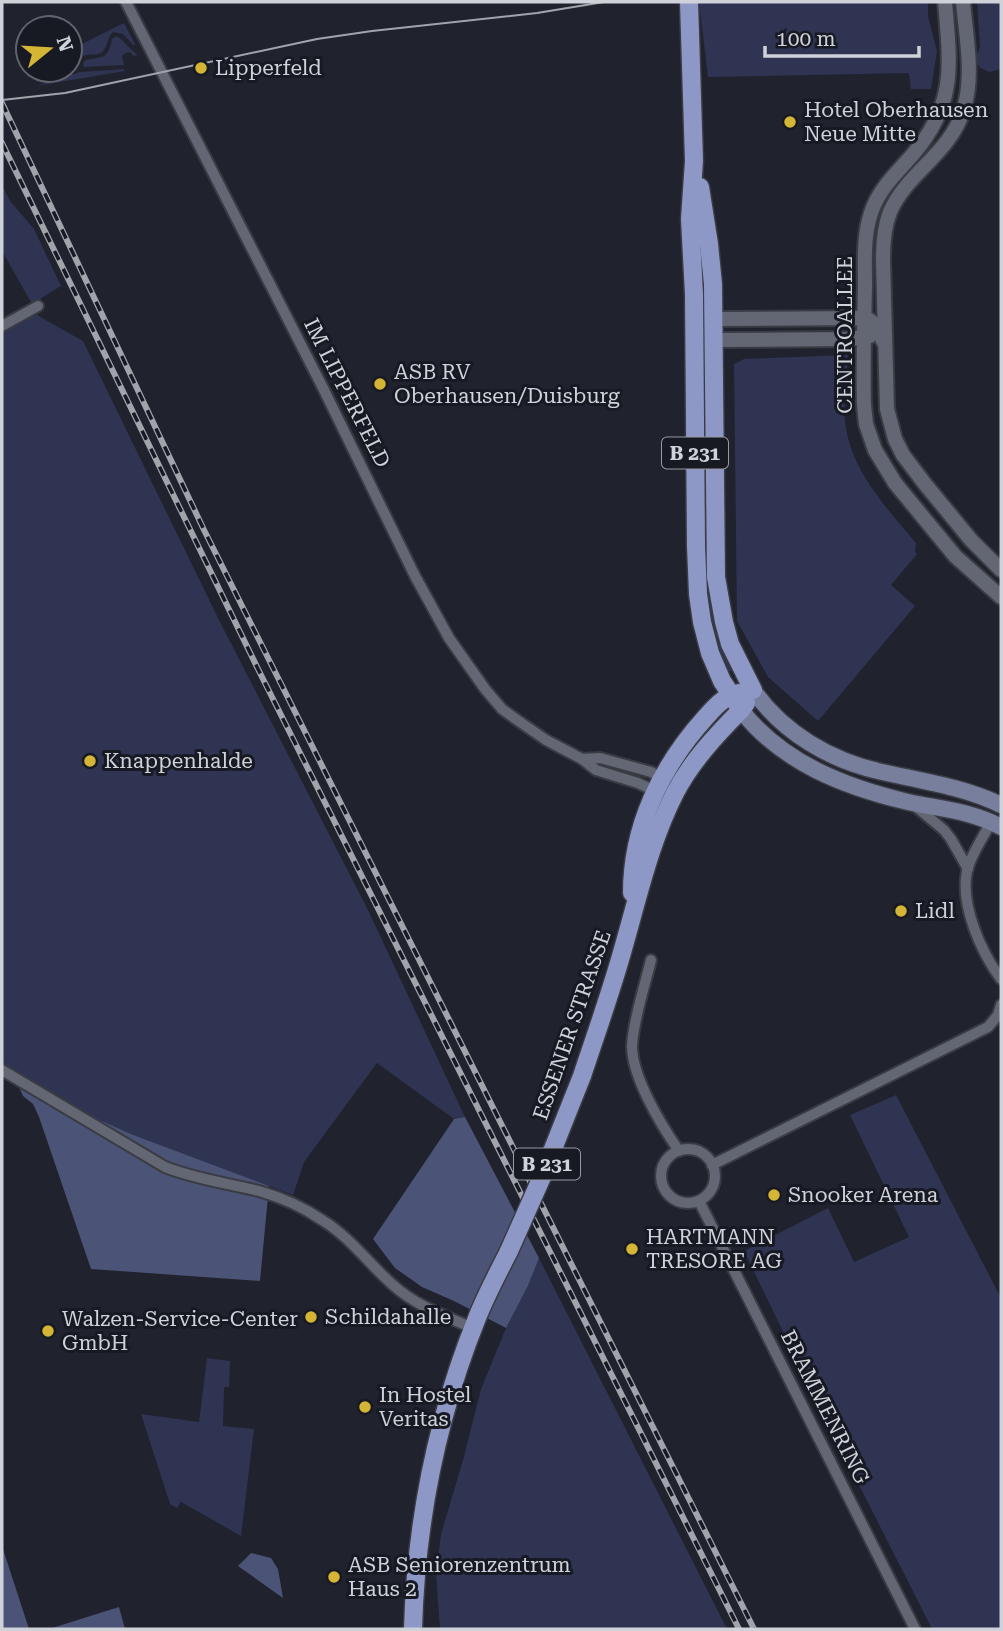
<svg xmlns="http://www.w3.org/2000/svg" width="1003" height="1631" viewBox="0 0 1003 1631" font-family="'Roboto Serif',serif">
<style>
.green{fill:#2e3452}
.forest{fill:#4b5376}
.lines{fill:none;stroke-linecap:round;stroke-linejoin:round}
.minor-casing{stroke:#3a3c44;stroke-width:14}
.tertiary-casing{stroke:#3a3c44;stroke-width:18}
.secondary-casing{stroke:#3a3c44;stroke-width:19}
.primary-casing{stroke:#3a3c44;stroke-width:21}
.minor{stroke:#636673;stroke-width:10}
.tertiary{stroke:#636673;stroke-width:14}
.secondary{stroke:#787f9d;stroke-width:16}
.primary{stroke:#8e98c7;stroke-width:18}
.tram{stroke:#a2a4ac;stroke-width:2}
.rail-casing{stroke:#a2a4ac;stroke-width:6}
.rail{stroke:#171923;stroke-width:3.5;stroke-dasharray:10;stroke-linecap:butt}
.primary-bridge-casing{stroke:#3a3c44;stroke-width:21;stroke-linecap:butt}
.primary-bridge{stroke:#8e98c7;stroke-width:18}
.poi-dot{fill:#d5b535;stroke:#171923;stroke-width:2.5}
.labels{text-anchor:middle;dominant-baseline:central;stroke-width:6;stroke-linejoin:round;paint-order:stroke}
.shield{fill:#171923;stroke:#989aa2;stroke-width:2}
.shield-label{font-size:19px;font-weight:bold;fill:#d0d2d9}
.poi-label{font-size:21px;fill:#d0d2d9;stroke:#171923;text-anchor:start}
.street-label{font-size:21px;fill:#d0d2d9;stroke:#171923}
</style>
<rect width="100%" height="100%" fill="#20222d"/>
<g class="green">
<path d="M699,2H928V16L937,51L931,89H911L909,73L708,77Z"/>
<path d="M977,2H1001V69L990,72L980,68L975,59L980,47Z"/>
<path d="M124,23L135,44L134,46L123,34L113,32C106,39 108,48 101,53C95,56 90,53 83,56L77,68L57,75L46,72L30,73L28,70H70V50Z"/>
<path d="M116,36C122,38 130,50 138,55L134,56L130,52L125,53L122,56L124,65L84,67L83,63L86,60C103,56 108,60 112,39Z"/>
<path d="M124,69L125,71L36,86L80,72Z"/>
<path d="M2,185L10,201L34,229L61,286L32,304L2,251Z"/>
<path d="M35,314L83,341L220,622L368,910L465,1117L454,1119L377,1063L304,1162L293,1195L131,1134L71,1107L2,1067V332Z"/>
<path d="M706,338L711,557L736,669L724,673L705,606L700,350Z"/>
<path d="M848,355C847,377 843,400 845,421C850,470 886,507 916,543L915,552L917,554L891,585L915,606L818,721L768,677L737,621L734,364L744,359Z"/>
<path d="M896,1095L1001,1298V1629H932L821,1410L744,1251L828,1208L854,1262L909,1237L850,1115Z"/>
<path d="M539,1258L727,1629H440L436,1574L441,1534L463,1460L481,1389L506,1328L528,1286Z"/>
<path d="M207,1358L230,1361L229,1387H224L223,1426L254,1429L241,1536L181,1502L177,1508L170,1504L141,1414L199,1422Z"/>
</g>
<g class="forest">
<path d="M14,1076L71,1107L131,1134L269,1186L260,1281L91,1269L39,1117L33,1104L23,1096Z"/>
<path d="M465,1117L539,1258L528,1286L506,1328L454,1301L422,1287L395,1268L373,1239L454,1119Z"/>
<path d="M2,1546L29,1629H2Z"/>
<path d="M251,1553L271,1558L278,1569L283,1598L238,1566Z"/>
<path d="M119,1607L125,1629H49Z"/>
</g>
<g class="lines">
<g class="minor-casing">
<g id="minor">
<path d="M126,2L323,388L415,576L449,638L485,689L502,709L520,722L546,740L582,759L596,770L638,783L655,791"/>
<path d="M2,326L38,306"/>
<path d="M582,759L600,758L651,772L662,778"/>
<path d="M914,805L944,830L951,839L968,869"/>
<path d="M991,822C983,838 971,854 967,871C960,905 981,952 1001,979"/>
<path d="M651,960C645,985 633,1021 632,1046C632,1077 661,1125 679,1151"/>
<path d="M2,1070L165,1167C195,1179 227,1183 259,1191C280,1197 303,1207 322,1220C350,1237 369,1264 393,1285C416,1306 445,1316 473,1328"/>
<circle cx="688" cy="1176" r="27"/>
<path d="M712,1165L988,1027L998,1015L1001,1005"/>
<path d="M699,1201L915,1629"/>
</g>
</g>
<g class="tertiary-casing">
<g id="tertiary">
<path d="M945,2C950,63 957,102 914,153C898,172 879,188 871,213C863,237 865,263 865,287C864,326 863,366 864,405L866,424L875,450L895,483L955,556L1001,597"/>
<path d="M963,2C966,36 974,75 964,108C951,154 907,172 890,212C884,227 883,243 883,259L887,409L895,439L903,455L925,484L971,540L1001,570"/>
<path d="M713,319L864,318C875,320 880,332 883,341"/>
<path d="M714,340L850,339L870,336"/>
</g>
</g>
<g class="secondary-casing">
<g id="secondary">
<path d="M753,690C783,733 831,761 882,772C922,781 964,787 1001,805"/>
<path d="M741,710C782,763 845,787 908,802C940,809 972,811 1001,827"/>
</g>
</g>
<g class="primary-casing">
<g id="primary">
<path d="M689,2L694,161L690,219L694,294L696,546L698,594L702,622L710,653L722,681L741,710"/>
<path d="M700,187L709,244L713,284L716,577L724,622L730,644L753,690"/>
<path d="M632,893C632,827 661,767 705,718C715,707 724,696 739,693"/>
<path d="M582,1076C596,1034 611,992 623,949C638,897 650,842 675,793C691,762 716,735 741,710L746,703"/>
<path d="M413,1629C416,1523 437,1417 477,1318C486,1295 498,1273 509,1251"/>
</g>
</g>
<use href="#minor" class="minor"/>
<use href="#tertiary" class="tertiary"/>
<use href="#secondary" class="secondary"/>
<use href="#primary" class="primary"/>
<path class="tram" d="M2,100L65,93L317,39L372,31L537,13L604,2"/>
<g class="rail-casing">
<g id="rail">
<path d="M2,103L204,530L754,1629"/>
<path d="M2,143L259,671L739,1629"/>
</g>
</g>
<use href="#rail" class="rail"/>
<g class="primary-bridge-casing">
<path id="primary-bridge" d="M509,1251L541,1179L582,1076"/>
</g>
<use href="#primary-bridge" class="primary-bridge"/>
</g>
<g class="poi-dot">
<circle cx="201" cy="68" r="7"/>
<circle cx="790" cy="122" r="7"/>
<circle cx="380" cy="384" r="7"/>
<circle cx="90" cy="761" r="7"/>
<circle cx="901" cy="911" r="7"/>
<circle cx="774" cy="1195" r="7"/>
<circle cx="632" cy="1249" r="7"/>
<circle cx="311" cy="1317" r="7"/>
<circle cx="48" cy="1331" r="7"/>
<circle cx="365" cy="1407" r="7"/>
<circle cx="334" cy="1577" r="7"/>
</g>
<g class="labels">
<g class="shield">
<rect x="662" y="437.5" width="66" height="31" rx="5"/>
<rect x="514" y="1148.5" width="66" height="31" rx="5"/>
</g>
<g class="shield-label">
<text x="695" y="453">B 231</text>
<text x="547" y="1164">B 231</text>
</g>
<g class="poi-label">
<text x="215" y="68">Lipperfeld</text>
<text x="804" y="110">Hotel Oberhausen<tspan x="804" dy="24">Neue Mitte</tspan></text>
<text x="394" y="372">ASB RV<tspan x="394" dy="24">Oberhausen/Duisburg</tspan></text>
<text x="104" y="761">Knappenhalde</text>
<text x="915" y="911">Lidl</text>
<text x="788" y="1195">Snooker Arena</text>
<text x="646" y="1237">HARTMANN<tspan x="646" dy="24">TRESORE AG</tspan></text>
<text x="325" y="1317">Schildahalle</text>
<text x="62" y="1319">Walzen-Service-Center<tspan x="62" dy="24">GmbH</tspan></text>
<text x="379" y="1395">In Hostel<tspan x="379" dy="24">Veritas</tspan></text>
<text x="348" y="1565">ASB Seniorenzentrum<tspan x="348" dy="24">Haus 2</tspan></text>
</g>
<g class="street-label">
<text transform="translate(845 335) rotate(-90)">CENTROALLEE</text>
<text transform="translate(347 393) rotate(63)">IM LIPPERFELD</text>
<text transform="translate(572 1025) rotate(-71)">ESSENER STRASSE</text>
<text transform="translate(825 1407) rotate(63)">BRAMMENRING</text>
</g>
</g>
<rect width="1003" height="1631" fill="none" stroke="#d0d2d9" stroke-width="7"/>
<g transform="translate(49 49) rotate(72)"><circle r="33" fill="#171923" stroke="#61636c" stroke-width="2"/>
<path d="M0-5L12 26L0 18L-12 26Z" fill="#d5b535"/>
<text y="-10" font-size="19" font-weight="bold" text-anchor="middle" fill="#d0d2d9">N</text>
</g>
<path d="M765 46v10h154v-10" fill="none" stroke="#d0d2d9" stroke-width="3.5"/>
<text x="776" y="46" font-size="21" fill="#d0d2d9" stroke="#171923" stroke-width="5" paint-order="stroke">100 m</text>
</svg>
